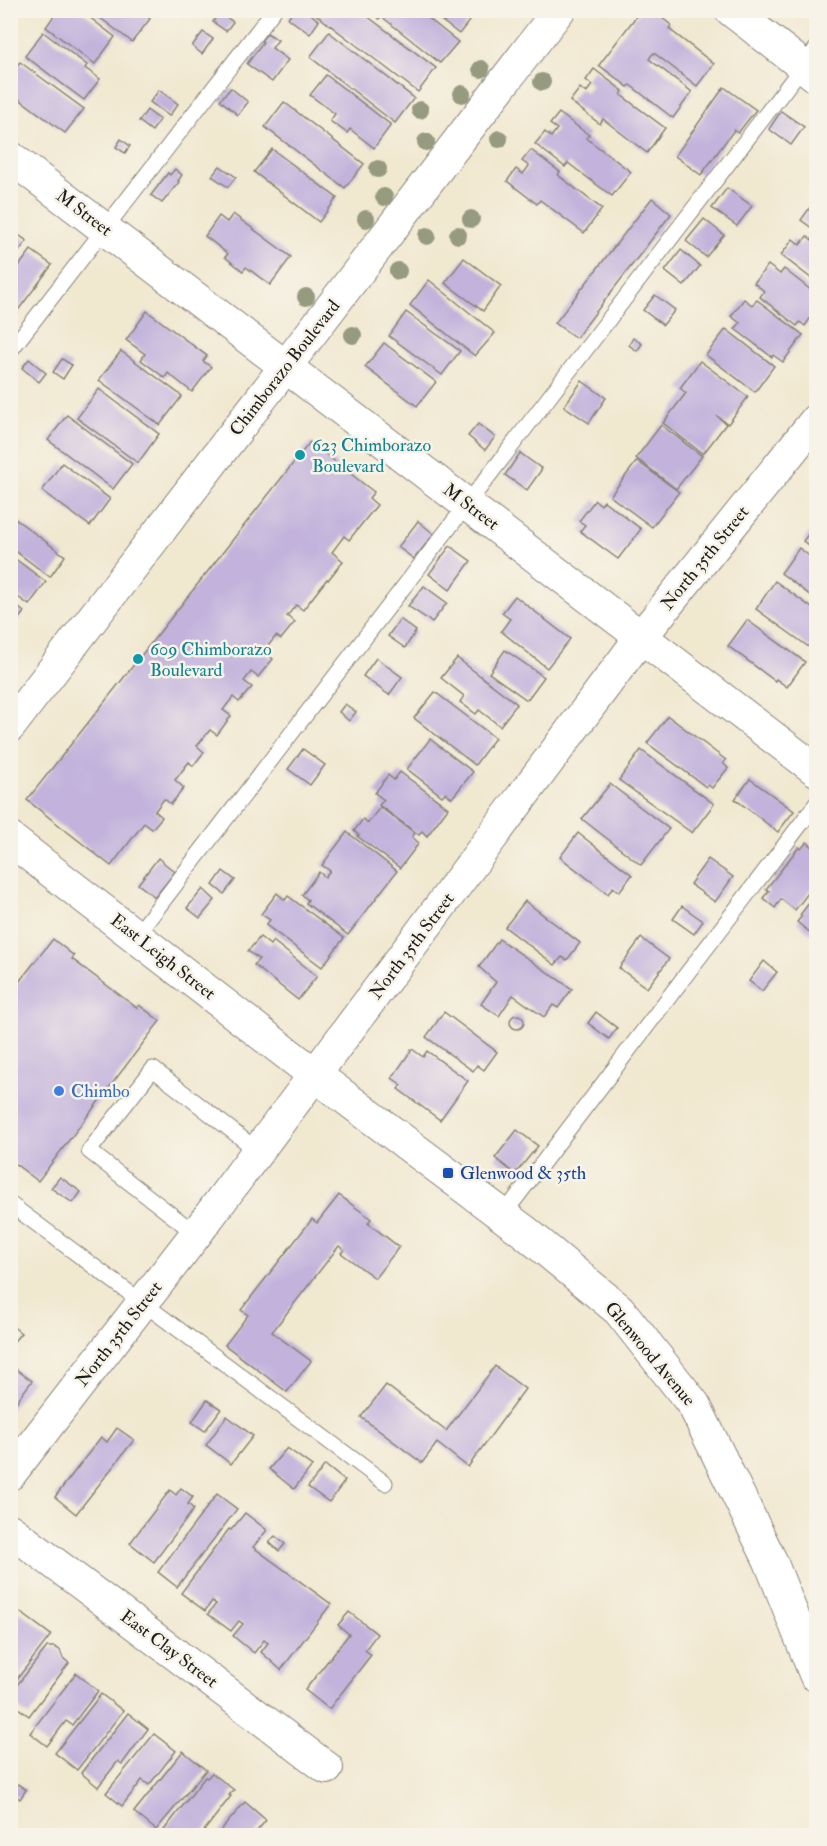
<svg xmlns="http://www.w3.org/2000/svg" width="827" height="1846" viewBox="0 0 827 1846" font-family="'IM FELL Double Pica',serif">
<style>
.building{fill:#c2b2dc}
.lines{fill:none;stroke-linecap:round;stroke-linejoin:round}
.service-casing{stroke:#868276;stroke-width:17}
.minor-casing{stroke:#868276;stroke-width:34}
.tertiary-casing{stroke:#868276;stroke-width:35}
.service{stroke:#fff;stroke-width:15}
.minor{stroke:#fff;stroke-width:32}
.tertiary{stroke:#fff;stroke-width:33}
.tree{fill:#969a7f}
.culture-dot{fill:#0f9aa8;stroke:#f7f3e8;stroke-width:2}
.shop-dot{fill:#3f7fe0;stroke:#f7f3e8;stroke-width:2}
.transit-dot{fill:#1a4fb4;stroke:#f7f3e8;stroke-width:2}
.labels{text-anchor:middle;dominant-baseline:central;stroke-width:5;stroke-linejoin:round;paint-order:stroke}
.street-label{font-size:18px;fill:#1c1c1c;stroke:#f7f3e8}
.culture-label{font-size:18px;fill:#0d838f;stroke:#f7f3e8;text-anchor:start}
.shop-label{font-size:18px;fill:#366cbe;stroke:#f7f3e8;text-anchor:start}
.transit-label{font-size:18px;fill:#164399;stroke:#f7f3e8;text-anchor:start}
</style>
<rect width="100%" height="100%" fill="#f7f3e8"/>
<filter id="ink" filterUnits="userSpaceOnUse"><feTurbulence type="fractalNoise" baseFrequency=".0167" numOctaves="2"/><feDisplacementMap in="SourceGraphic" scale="12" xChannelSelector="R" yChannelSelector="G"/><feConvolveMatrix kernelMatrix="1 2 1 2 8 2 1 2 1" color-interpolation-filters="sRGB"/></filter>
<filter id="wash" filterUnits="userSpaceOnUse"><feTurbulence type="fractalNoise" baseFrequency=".008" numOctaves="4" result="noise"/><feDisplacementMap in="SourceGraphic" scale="24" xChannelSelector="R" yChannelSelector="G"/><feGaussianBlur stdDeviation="1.35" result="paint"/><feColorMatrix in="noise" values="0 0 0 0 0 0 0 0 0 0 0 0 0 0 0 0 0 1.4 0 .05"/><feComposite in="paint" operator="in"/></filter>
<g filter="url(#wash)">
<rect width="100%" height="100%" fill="#f1e8d0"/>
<g id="blocks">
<g class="building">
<path d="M58,10H80L115,37L95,64L46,27Z"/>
<path d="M90,10H138L150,19L132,42Z"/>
<path d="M293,10H306L319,21L310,34L288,18Z"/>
<path d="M310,10H359L436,68L418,92Z"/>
<path d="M368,10H418L458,42L440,63L381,16L379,19Z"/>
<path d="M428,10H474L476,12L459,34Z"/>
<path d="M641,10H652L671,25L669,29L714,64L697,86L654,53L651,56L649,59L692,92L673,118L630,85L628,87L599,65Z"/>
<path d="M219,12L233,22L226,31L213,22Z"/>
<path d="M43,32L87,65L85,68L100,79L84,100L25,56Z"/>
<path d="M203,32L213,39L202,54L192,46Z"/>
<path d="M329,32L414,98L395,123L310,57Z"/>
<path d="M267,33L278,40L272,48L288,60L272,82L247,64L263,42L261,41Z"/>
<path d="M20,62L84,109L65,133L10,92V74Z"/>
<path d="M594,69L623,91L621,95L665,128L647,153L603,119L600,124L570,101L580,88L586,93L592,85L586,80Z"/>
<path d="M326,75L391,125L374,148L350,129L347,133L330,121L335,114L310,95Z"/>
<path d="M724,87L756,110L738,133L734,130L701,175L675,156Z"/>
<path d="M231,88L248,102L238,115L220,100Z"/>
<path d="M159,90L178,104L169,116L150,102Z"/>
<path d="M284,102L364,164L345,188L265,127Z"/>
<path d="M147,110L160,120L152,131L139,121Z"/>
<path d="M781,111L804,127L791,145L769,129Z"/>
<path d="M559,113L589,135L586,138L631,172L612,196L568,163L565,167L535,144L545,132L551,137L557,129L550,124Z"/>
<path d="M121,139L130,146L125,153L116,147Z"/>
<path d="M272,149L337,198L319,222L254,172Z"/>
<path d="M531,150L560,172L558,175L602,209L584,233L540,200L537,204L507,181L516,169L523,174L529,166L522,161Z"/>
<path d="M220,166L236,177L228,187L212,176Z"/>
<path d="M175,169L182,175L178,181L179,182L162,203L151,195L168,173L170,175Z"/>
<path d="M727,188L752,206L737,226L712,208Z"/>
<path d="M652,198L671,214L576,338L555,323Z"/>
<path d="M811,206L816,210V231L801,220Z"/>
<path d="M233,214L291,257L270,285L246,267L243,271L225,257L228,254L205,236L219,216L227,222Z"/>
<path d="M704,219L724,235L706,257L686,241Z"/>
<path d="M10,229L27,241L10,262Z"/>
<path d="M807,236L816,243V282L781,255L793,239L800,245Z"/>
<path d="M31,250L52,265L10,321V278Z"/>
<path d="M681,250L700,266L684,286L665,271Z"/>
<path d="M464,258L501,286L483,311L445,283Z"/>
<path d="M768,265L780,274L784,269L816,294V310L805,326L800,322L797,326L760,297L764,291L754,283Z"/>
<path d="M429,280L495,333L475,356L410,305Z"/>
<path d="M655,295L675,310L663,325L643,310Z"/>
<path d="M744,299L752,305L757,300L803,335L783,362L773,355L772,357L735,329L740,323L731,316Z"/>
<path d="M147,311L207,356L203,361L211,367L192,392L168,373L165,378L141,360L145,354L126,340Z"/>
<path d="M406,312L460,351L442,375L389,336Z"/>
<path d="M726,329L774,366L755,392L706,355Z"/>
<path d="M633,338L642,344L637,351L629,345Z"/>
<path d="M384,343L436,382L417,406L365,367Z"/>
<path d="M121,351L182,396L160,425L99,380Z"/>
<path d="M29,359L46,373L39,382L22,368Z"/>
<path d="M62,359L72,365L63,379L53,372Z"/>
<path d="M700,361L748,397L728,424L717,416L726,424L703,454L663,423L686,393L680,388Z"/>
<path d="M582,381L606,398L589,423L564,406Z"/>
<path d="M99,389L159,434L138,463L77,418Z"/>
<path d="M67,415L132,464L113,489L48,440Z"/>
<path d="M478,424L495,437L485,450L468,436Z"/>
<path d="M661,425L702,456L676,489L636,458Z"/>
<path d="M310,442L374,492L369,498L377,505L349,540L344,536L332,552L343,561L328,580L327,579L303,610L296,605L287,616L295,622L281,639L276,636L264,651L273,659L258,677L251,672L244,681L252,687L239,702L233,697L223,710L231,716L217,735L210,730L197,746L204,752L193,766L189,762L175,780L184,788L171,804L164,799L155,811L162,817L152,829L144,823L111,866L27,800Z"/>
<path d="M520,453L542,469L527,490L505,475Z"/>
<path d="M637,461L679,492L652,527L610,496Z"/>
<path d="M62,463L110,499L90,526L42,491Z"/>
<path d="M595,500L601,505L604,501L641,529L618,559L580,531L585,525L579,521Z"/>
<path d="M10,515L65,556L50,577L10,547Z"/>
<path d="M418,521L434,534L414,559L398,547Z"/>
<path d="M816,524V551L803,541Z"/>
<path d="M450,546L471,561L450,590L429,574Z"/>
<path d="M799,548L816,561V600L781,573Z"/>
<path d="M10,555L46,582L29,605L10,591Z"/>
<path d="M775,581L816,611V645L813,650L756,609Z"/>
<path d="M424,586L447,603L432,622L408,606Z"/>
<path d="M515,596L570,639L547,668L501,631L510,619L502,613Z"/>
<path d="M10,601L24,612L10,629Z"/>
<path d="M400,619L416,631L405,648L388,636Z"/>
<path d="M747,620L805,662L787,687L776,679L775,681L728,646Z"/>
<path d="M505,650L544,677L527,700L489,673Z"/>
<path d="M376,658L402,677L389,695L363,676Z"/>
<path d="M457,658L517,704L500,726L479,710L476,714L460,702L464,696L441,678Z"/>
<path d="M435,692L495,738L475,765L414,718Z"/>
<path d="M345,704L356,712L349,721L339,712Z"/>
<path d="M668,716L726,760L723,763L728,768L712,788L708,785L706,787L647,743Z"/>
<path d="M430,739L473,772L452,798L445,793L442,796L407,769Z"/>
<path d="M303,749L325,765L310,785L288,769Z"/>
<path d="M641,750L714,804L692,833L619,780Z"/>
<path d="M400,772L448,808L427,836L422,831L419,835L379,805L384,800L375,793L388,775L394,780Z"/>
<path d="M750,779L794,811L778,832L735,799Z"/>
<path d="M610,784L669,829L641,865L582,819Z"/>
<path d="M380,807L415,833L412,837L419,843L400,868L357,836L359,835L354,831L363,819L368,823Z"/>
<path d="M347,832L397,871L348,935L306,903L308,900L302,895L319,872L325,877L330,871L322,865Z"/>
<path d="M578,833L632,875L619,892L613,887L608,894L560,857Z"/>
<path d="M807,842L816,850V883L795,910L781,899L775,908L763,898L769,891L766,889L799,847L801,849Z"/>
<path d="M158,858L175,872L155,897L138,884Z"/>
<path d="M708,859L733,877L715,902L690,884Z"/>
<path d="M223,871L235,880L224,894L213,885Z"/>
<path d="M203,889L215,900L200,918L187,908Z"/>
<path d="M277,893L285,900L288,896L344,938L322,967L266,925L270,920L261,914Z"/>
<path d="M816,894V933L814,936L797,922L802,916L800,915Z"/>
<path d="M525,901L580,943L567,960L562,957L555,965L505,927Z"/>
<path d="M682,906L703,921L694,934L673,919Z"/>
<path d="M260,937L270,945L273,941L317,976L298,1000L254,965L259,959L248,951Z"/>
<path d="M641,938L669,959L647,988L619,968Z"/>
<path d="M53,939L74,956L72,959L137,1008L139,1005L160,1021L38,1181L10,1160V993Z"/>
<path d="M499,939L572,989L558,1008L553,1005L544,1017L513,995L499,1016L481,1004L496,982L479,967Z"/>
<path d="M764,961L777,972L762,991L749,981Z"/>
<path d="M444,1012L497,1052L484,1070L477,1065L473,1071L426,1037Z"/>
<path d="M596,1012L617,1028L609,1039L588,1023Z"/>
<circle cx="517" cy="1022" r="7"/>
<path d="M412,1049L423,1057L427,1051L468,1081L440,1120L398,1089L402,1085L392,1078Z"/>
<path d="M517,1130L538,1146L515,1174L495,1158Z"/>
<path d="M60,1177L81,1192L73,1203L51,1188Z"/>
<path d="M339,1195L371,1219L368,1223L399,1247L375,1278L341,1253L344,1250L339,1246L272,1332L311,1361L287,1392L225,1345L248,1315L241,1310L312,1219L317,1223Z"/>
<path d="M10,1324L21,1333L10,1346Z"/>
<path d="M10,1365L32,1381L10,1410Z"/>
<path d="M495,1366L525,1389L468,1467L437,1443L422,1463L361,1417L386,1385L446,1431Z"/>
<path d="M207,1400L221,1409L205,1431L192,1422Z"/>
<path d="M227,1416L253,1436L231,1464L206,1445Z"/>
<path d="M117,1428L134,1440L76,1514L55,1497L101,1437L107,1442Z"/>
<path d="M287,1448L312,1466L294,1489L269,1469Z"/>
<path d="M325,1465L345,1481L329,1502L308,1487Z"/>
<path d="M181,1488L193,1497L188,1504L194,1509L154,1562L130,1543L170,1490L176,1495Z"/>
<path d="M217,1494L237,1509L177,1587L158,1572Z"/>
<path d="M245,1513L267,1530L253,1547L331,1604L281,1670L261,1652L268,1643L264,1640L254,1653L233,1636L243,1624L239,1621L231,1631L208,1614L216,1604L212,1601L205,1611L181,1593L229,1529L231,1530Z"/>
<path d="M275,1536L285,1544L279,1551L269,1542Z"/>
<path d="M20,1612L51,1635L10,1688V1625Z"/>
<path d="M349,1612L377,1634L365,1650L371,1655L329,1709L305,1690L349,1634L338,1625Z"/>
<path d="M47,1647H55L60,1650L63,1658L69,1663L29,1716L10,1702V1694Z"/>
<path d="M76,1673L98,1691L72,1725L66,1721L47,1746L30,1733Z"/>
<path d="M101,1694L123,1711L77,1770L55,1753Z"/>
<path d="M128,1713L148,1729L122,1764L118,1761L98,1787L81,1773Z"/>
<path d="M154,1734L176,1751L149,1785L142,1780L122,1806L106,1793Z"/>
<path d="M183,1751L206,1770L156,1830L134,1812Z"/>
<path d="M212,1773L234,1790L229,1795L231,1796L200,1836H171L164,1830L205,1777L207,1778Z"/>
<path d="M18,1784L26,1790L20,1799L12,1793Z"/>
<path d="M245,1802L266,1820L253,1836H216Z"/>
</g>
</g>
</g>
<g filter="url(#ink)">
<use href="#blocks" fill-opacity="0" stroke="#868276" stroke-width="1.5"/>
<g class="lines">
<g class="service-casing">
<g id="service">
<path d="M10,351L274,10"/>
<path d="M136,936L816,49"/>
<path d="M10,1204L385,1483"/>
<path d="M503,1215L816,804"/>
<path d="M196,1234L89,1151L153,1069L258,1151"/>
</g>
</g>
<g class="minor-casing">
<g id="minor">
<path d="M731,10L816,76"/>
<path d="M10,157L816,770"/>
<path d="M10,726L559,10"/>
<path d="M10,1474L196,1234L641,637L816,420"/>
<path d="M10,1530L327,1768"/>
</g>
</g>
<g class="tertiary-casing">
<path id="tertiary" d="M10,839L315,1075L525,1232L619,1310L694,1405L770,1560L816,1675"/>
</g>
<use href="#service" class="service"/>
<use href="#minor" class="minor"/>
<use href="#tertiary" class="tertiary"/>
</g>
<g class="tree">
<circle cx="481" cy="69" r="9"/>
<circle cx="542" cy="82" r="9"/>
<circle cx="462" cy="94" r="9"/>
<circle cx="420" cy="110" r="9"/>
<circle cx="499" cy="139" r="9"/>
<circle cx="426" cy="142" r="9"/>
<circle cx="378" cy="169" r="9"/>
<circle cx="384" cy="197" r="9"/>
<circle cx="366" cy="219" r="9"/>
<circle cx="471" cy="219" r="9"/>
<circle cx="458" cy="235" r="9"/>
<circle cx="427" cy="236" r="9"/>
<circle cx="398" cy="271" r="9"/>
<circle cx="306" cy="297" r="9"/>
<circle cx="353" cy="335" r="9"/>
</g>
</g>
<g class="culture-dot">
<circle cx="300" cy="455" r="6"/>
<circle cx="138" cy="659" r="6"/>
</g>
<circle class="shop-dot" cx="59" cy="1091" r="6"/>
<rect class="transit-dot" x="442" y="1167" width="12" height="12" rx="3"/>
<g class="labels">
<g class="street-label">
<text transform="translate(84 213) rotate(37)">M Street</text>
<text transform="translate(285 368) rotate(-52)">Chimborazo Boulevard</text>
<text transform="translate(471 507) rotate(37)">M Street</text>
<text transform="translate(705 558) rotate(-51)">North 35th Street</text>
<text transform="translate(412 946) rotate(-53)">North 35th Street</text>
<text transform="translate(163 957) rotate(38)">East Leigh Street</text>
<text transform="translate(119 1334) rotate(-52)">North 35th Street</text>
<text transform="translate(650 1354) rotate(50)">Glenwood Avenue</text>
<text transform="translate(169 1649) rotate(37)">East Clay Street</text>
</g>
<g class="culture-label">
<text x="312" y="445">623 Chimborazo<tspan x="312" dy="21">Boulevard</tspan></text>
<text x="150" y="649">609 Chimborazo<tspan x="150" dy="21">Boulevard</tspan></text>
</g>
<g class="shop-label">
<text x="71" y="1091">Chimbo</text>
</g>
<g class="transit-label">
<text x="460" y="1173">Glenwood &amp; 35th</text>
</g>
</g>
<rect width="827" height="1846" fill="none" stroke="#f7f3e8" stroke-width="36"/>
</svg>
